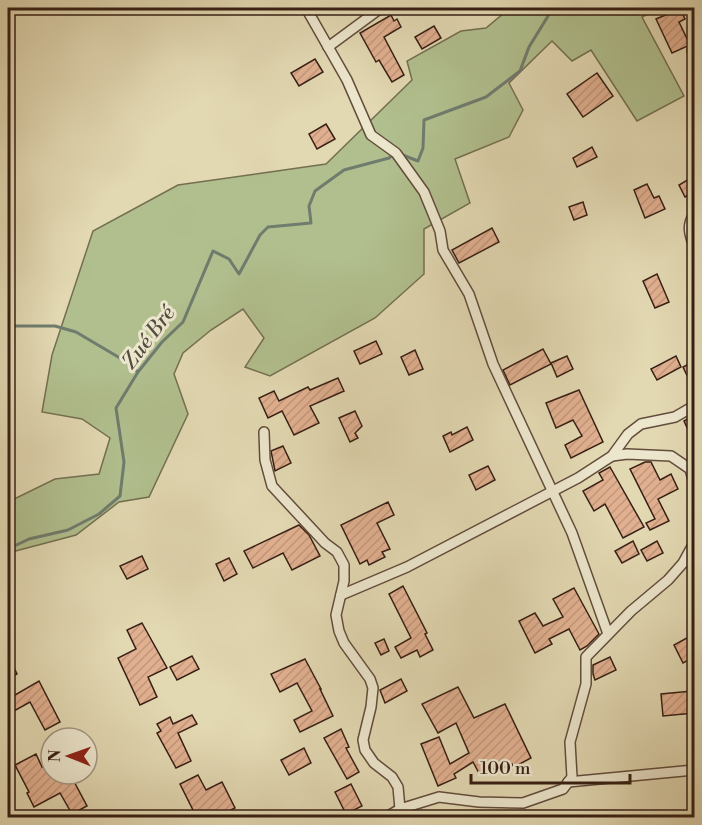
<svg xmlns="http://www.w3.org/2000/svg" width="702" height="825" viewBox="0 0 702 825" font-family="'Libre Bodoni',serif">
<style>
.green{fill:#b1bf8e;stroke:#746f51;stroke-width:1.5}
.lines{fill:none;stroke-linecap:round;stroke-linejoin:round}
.stream{stroke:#6f7c6e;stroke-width:3}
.building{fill:url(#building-hatch);stroke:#371f14;stroke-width:1.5}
.street-casing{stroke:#624d3c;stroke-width:12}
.street{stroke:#ece6cd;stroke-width:9}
.labels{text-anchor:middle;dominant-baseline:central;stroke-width:6;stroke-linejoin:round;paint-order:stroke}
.water-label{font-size:21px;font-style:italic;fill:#534e41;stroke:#ece6cd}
</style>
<defs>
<pattern id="building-hatch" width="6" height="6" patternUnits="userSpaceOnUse" patternTransform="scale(1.5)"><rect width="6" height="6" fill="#e1b090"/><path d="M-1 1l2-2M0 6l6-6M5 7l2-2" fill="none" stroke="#c2977b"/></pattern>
</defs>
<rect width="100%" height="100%" fill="#e2d8b2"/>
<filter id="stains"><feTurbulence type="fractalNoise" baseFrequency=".00333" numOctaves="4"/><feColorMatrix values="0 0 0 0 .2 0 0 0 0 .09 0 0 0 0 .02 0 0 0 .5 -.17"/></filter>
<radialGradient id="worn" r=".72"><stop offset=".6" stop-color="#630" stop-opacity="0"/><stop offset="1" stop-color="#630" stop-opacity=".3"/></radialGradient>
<path class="green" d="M510,8H661L642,17L684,96L637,121L591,50L572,61L552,41L509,83L523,110L509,137L455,159L470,203L424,229V274L375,318L270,376L245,367L264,338L243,309L211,330L183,353L174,374L188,414L149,497L119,502L76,535L8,553V502L55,479L99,474L110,438L82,419L42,412L52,355L93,231L178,185L326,164L412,80L407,61L461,31L486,28Z"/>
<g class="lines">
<g class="stream">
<path d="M400,154L418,161L423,148L424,120L486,97L520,71L529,47L553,8"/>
<path d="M8,326H55L76,332L125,361L138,372"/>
<path d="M8,549L29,539L68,530L99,514L120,496L124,462L116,408L138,372L162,342L183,322L213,251L229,259L239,274L260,235L268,227L311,223L309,206L315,191L344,170L389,158L394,154"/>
</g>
</g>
<g class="building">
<path d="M680,9L685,19L679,22L690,45L672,53L656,19Z"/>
<path d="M391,15L394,21L397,19L401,27L384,37L404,75L392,82L379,60L376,62L360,33Z"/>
<path d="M434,26L441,38L422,49L415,37Z"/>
<path d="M315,59L323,72L299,86L291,73Z"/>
<path d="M597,73L613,96L583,117L567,94Z"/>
<path d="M326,124L335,139L317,149L309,134Z"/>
<path d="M592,147L597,157L577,167L573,158Z"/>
<path d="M694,176V192L685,197L679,185Z"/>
<path d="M647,184L654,198L659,196L665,209L645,218L634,190Z"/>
<path d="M583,202L587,215L574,220L569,207Z"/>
<path d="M492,228L499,242L459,263L452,250Z"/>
<path d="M657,274L669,302L655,308L643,281Z"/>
<path d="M376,341L382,354L360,364L354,351Z"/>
<path d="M543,349L551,364L510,385L503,370Z"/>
<path d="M415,350L423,369L409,375L401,357Z"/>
<path d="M567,356L573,369L557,377L551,363Z"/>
<path d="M676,356L681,367L657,380L651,369Z"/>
<path d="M694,361V390L683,367Z"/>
<path d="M338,378L344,391L310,406L319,423L294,435L282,411L268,418L259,398L274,391L279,401L308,387L310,390Z"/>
<path d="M579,390L603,442L571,458L565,445L582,436L573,420L556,428L546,403Z"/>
<path d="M355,411L362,426L355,433L358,438L350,442L339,418Z"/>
<path d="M694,415V443L684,421Z"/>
<path d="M467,427L473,440L450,452L443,436L451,432L452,435Z"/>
<path d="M283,446L291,463L275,471L271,451Z"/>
<path d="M645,462H651L660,480L671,474L678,489L658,499L669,521L650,530L646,523L655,519L630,469Z"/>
<path d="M488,466L495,480L476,490L469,475Z"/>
<path d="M610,467L644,527L623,538L605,504L594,511L583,491L603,480L599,473Z"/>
<path d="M388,502L394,515L377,523L390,549L382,552L385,557L369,565L367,560L360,564L341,525Z"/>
<path d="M299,525L309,535L320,556L292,570L283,553L253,568L244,551Z"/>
<path d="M633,541L639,554L622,563L615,551Z"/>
<path d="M657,541L663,553L647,561L641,550Z"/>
<path d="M142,556L148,569L127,579L120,566Z"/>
<path d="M229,558L237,574L224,581L216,564Z"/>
<path d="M403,586L427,633L425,634L433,650L420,657L417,650L401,658L395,647L411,638L389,594Z"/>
<path d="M574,588L599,634L587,646L580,650L569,629L549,639L552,644L535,653L519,621L535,613L543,626L563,617L553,599Z"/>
<path d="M142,623L167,668L148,677L157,697L140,705L118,658L136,649L127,630Z"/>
<path d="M694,634V657L683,663L674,645Z"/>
<path d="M384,639L389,651L381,655L375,643Z"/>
<path d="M8,655L17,674L8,679Z"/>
<path d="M192,656L199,669L177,680L170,667Z"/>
<path d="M610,657L616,670L595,680L593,674V665Z"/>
<path d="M305,659L321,689H320L333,716L300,732L294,720L312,711L297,683L280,692L271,674Z"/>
<path d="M401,679L407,691L385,703L380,690Z"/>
<path d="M39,681L60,722L45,730L30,702L14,711L8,699Z"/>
<path d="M458,687L474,718L505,704L531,758L514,767L512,764L501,769L500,766L480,775L473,762L454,774L456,778L438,786L421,744L439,737L450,764L469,753L456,723L438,733L422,704Z"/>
<path d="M692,691L694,713L663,716L661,694Z"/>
<path d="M192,715L197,724L178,733L191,761L176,768L157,733L161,731L157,724L170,717L173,724Z"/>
<path d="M341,729L349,747L346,748L359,772L347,779L324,738Z"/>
<path d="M304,748L311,763L289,775L281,760Z"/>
<path d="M36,754L42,767L51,763V774H70L87,806L72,814L60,793L34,807L27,793L29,792L15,765Z"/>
<path d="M198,775L206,790L222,782L235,808L215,818H197L180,784Z"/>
<path d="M351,784L362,806L346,814L335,792Z"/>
</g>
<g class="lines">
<g class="street-casing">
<g id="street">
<path d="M306,8L347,80L371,135L396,153L424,192L440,231L443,250L469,294L493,364L572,533L608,634"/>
<path d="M328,47L381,8"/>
<path d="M692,51L694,55"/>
<path d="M694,214C686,226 690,235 694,247"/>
<path d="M264,432L265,460L272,486L325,543L337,552L344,565V581L336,615L339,631L344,643L370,679L373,688L371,707L363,740L365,750L374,763L392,777L398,787L400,809"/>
<path d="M612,456L627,454L671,456L690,469L694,483"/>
<path d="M341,595L407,567L578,478L612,456L628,434L641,424L675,417L694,406"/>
<path d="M568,782L694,770"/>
<path d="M385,818L400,809L439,797L479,802L523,803L563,789L572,777L570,742L586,684V657L631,611L668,580L683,563L694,543"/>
</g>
</g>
<use href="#street" class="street"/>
</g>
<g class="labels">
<g class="water-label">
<text transform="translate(149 338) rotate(-53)">Zué Bré</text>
</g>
</g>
<rect width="702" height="825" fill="none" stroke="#e2d8b2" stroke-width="30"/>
<rect x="9" y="9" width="684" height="807" fill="none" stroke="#371f14" stroke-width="3"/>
<rect x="15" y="15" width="672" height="795" fill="none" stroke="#371f14" stroke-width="1.5"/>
<g transform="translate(69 756) rotate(271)"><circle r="28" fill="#ece6cd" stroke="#a49683" stroke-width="1.5"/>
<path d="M0-4.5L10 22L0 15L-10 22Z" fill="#8f2418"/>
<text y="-9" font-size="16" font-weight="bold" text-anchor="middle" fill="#371f14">N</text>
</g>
<path d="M471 774v9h159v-9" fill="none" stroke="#371f14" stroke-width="3"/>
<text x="480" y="774" font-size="18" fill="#371f14" stroke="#ece6cd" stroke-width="4.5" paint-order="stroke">100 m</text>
<rect width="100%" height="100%" filter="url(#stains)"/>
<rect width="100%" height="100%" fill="url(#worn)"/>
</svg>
